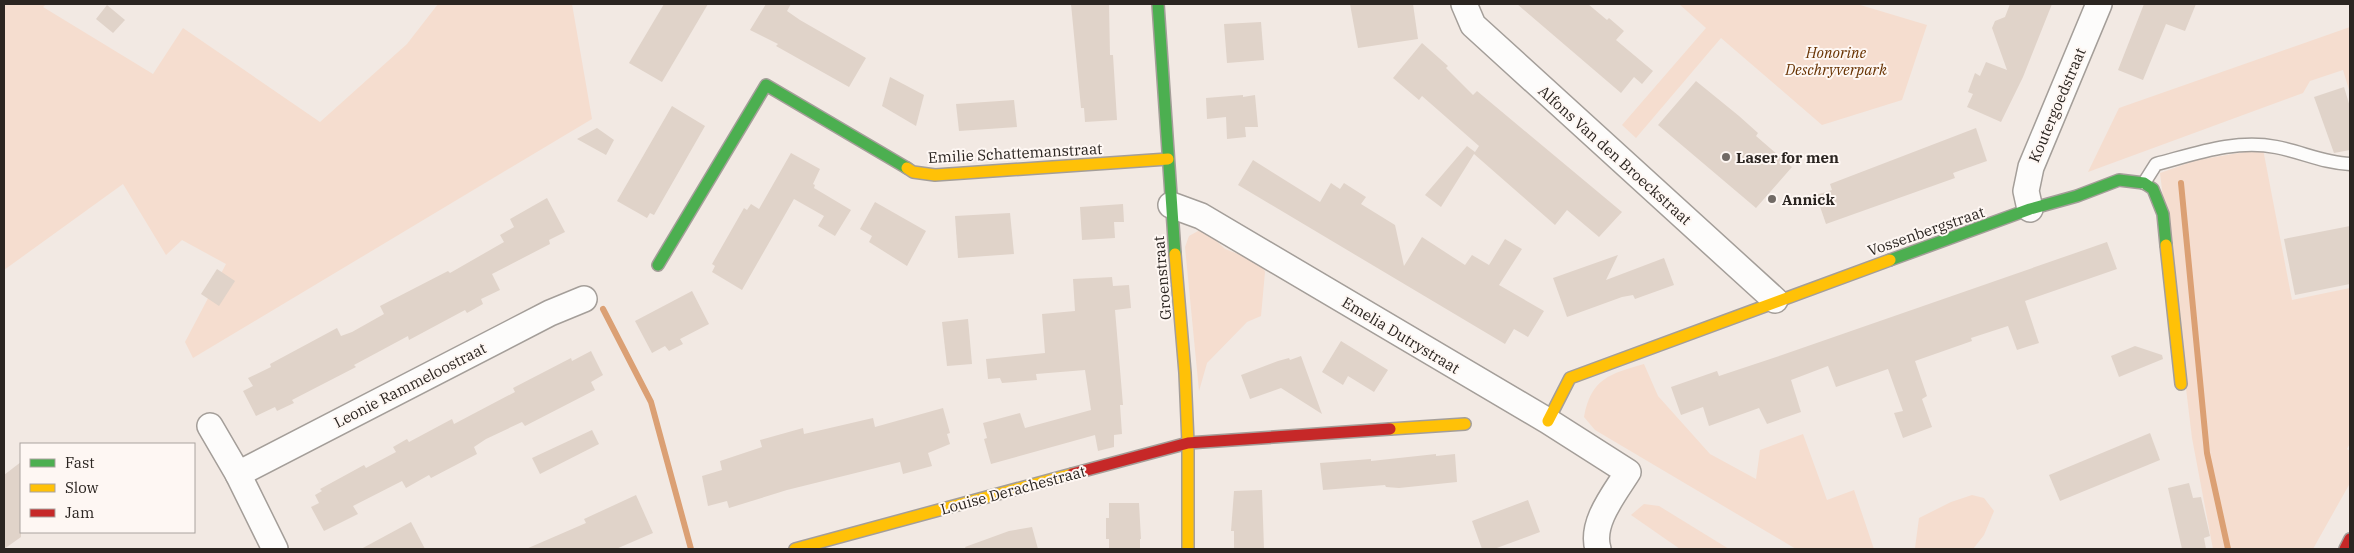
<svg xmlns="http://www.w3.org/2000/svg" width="2354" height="553" viewBox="0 0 2354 553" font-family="'IBM Plex Serif',serif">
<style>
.green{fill:#f5ddcf}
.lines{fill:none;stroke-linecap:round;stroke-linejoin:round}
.stream{stroke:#dba074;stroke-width:6}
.building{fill:#e0d3c9}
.lane-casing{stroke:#a49e99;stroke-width:15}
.street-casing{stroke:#a49e99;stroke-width:28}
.fast-casing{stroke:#a49e99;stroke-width:14}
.slow-casing{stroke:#a49e99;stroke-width:14}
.jam-casing{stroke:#a49e99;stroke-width:14}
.lane{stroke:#fdfcfb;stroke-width:12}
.street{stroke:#fdfcfb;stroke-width:25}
.fast{stroke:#4caf50;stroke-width:11}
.slow{stroke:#ffc107;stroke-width:11}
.jam{stroke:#c62828;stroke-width:11}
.poi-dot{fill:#716a65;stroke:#fef7f3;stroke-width:2}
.labels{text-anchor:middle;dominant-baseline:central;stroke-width:4;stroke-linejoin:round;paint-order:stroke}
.park-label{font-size:15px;font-style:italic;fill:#683303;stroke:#fef7f3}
.street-label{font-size:15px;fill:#2b2521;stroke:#fef7f3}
.poi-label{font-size:15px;font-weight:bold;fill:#2b2521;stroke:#fef7f3;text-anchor:start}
</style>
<rect width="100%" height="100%" fill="#f2e9e3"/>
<g class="green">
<path d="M4,4H46L43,7L153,74L183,28L320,122L407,44L438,4H572L592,119L193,358L185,342L226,264L182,240L166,255L123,184L4,270Z"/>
<path d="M1679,4H1857L1927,25L1902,100L1822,125L1721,38L1636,138L1622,125L1706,28Z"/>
<path d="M2350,27V93L2343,70L2310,81L2303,93L2088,172L2119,108Z"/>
<path d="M2263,149L2292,300L2350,288V443L2347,449L2350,451V483L2313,549H2213L2192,438L2160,173L2197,160Z"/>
<path d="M1198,231L1208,233L1225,249L1254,260L1263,266L1265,272L1261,316L1247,322L1207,363L1199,391L1185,247L1189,236Z"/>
<path d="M1644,364L1658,396L1710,454L1756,479L1760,450L1803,434L1827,500L1854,490L1874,549H1796L1595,430L1584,417C1591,378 1610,374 1644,364Z"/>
<path d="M1972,495L1984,498L1994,511L1984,535L1973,549H1910L1915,548L1919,518L1951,502Z"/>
<path d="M1644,504L1659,506L1729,549H1680L1631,515Z"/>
</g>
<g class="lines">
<g class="stream">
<path d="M2181,183L2207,453L2228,549"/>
<path d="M603,309L651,402L691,549"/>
</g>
</g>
<g class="building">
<path d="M664,4H708L662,82L629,63Z"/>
<path d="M766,4H791L787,11L800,20L866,58L849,87L776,46L778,44L750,30Z"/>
<path d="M1071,4H1109L1110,55H1113L1117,120L1085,122L1084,108H1081Z"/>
<path d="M1350,4H1413L1418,39L1358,48Z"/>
<path d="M1517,4H1588L1607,20L1609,18L1624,31L1616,40L1653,71L1642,84L1634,77L1621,93Z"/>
<path d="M2010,4H2052L2023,77L2001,122L1967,107L1973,94L1968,92L1975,73L1980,76L1986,62L2007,70L1992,28L1995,21L2005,17Z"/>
<path d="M2144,4H2196L2185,31L2166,24L2143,80L2118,70Z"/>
<path d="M107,5L125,20L113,33L96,19Z"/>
<path d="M1261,22L1264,60L1227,63L1224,24Z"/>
<path d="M1422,43L1448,66L1446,68L1473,95L1477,91L1622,212L1599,237L1567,210L1555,225L1474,154L1441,207L1425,195L1467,146L1475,152L1479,146L1422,96L1419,100L1393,78Z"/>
<path d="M890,77L924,95L916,126L882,106Z"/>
<path d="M1696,81L1739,116L1758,133L1756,136L1792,167L1756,208L1658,125Z"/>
<path d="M2344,87L2350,107V150L2334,153L2314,97Z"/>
<path d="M1243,95V97L1255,95L1258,127H1245L1246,137L1227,139L1226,117L1207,119L1206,98Z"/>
<path d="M1014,100L1017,127L959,131L956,104Z"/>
<path d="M672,106L705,126L654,215L650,213L647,218L617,201Z"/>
<path d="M597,128L614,140L606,155L577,139Z"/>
<path d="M1976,128L1987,161L1953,173L1955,178L1826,224L1816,195L1832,190L1830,184Z"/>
<path d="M791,153L820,169L813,184L815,185L814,188L851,210L835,236L818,226L824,216L794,199L742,290L712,272L715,266L712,264L744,208L747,210L751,204L759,209Z"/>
<path d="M1253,160L1320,202L1331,183L1340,189L1344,183L1366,197L1361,204L1395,225L1404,266L1422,237L1465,265L1472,255L1489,265L1505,239L1522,249L1499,285L1544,311L1528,337L1514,329L1505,344L1238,185Z"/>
<path d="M547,198L565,232L549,240L550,244L492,274L500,290L481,299L483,304L467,313L465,310L409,340L408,336L354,365L356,367L292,400L294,403L277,411L275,407L256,416L243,391L253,386L248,378L271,367L270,364L337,328L341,336L352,332L384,314L380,306L448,271L450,273L504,242L500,235L514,227L510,219Z"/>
<path d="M875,202L926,231L907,266L869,242L872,236L860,229Z"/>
<path d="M1123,204L1124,222H1114L1115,238L1082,240L1080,207Z"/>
<path d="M1010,213L1014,254L958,258L955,216Z"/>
<path d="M2350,226V284L2295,295L2284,239Z"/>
<path d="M2107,242L2117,269L2025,301L2039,343L2017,350L2008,326L1971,338L1972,341L1915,361L1927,396L1922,399L1932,427L1903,438L1894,413L1903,411L1888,369L1836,387L1828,366L1791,380L1801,412L1767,424L1759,408L1709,426L1703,407L1681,415L1671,387L1717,371L1719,376L1782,355Z"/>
<path d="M1618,255L1606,280L1664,258L1674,285L1635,299L1633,295L1622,297L1567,317L1553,278Z"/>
<path d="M217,269L235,281L219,306L201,294Z"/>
<path d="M1112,277L1113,286L1129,285L1131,308L1115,310L1123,405H1120L1122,434L1114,435V447L1098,451L1095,435L991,464L984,439L987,438L983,423L1020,413L1025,428L1091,410L1085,370L1036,374L1037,380L1002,383L1000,378L988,379L986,359L1045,353L1042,314L1075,311L1073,279Z"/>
<path d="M692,291L709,324L680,339L683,344L669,351L665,346L652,353L635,321Z"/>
<path d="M968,319L972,364L947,366L942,322Z"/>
<path d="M1341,341L1388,370L1374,392L1348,376L1343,385L1322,372Z"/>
<path d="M2135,346L2162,355L2163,359L2119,377L2111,356Z"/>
<path d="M591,351L603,375L591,382L595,390L525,426L522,422L486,439L474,447L477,454L431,478L429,475L406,488L402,481L353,506L358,514L324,531L311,507L319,503L315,495L322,491L320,489L364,465L366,468L396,452L393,447L407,439L409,442L452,419L454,424L515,392L513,388L571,358L572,361Z"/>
<path d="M1301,356L1322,414L1281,388L1250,399L1241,375L1278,361L1289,358L1290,360Z"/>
<path d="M943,408L950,433L947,434L950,444L928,453L932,466L903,474L900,462L787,490L729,508L727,501L708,506L702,476L722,470L720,461L762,447L760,440L803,428L804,434L873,418L875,427Z"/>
<path d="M592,430L599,444L540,474L532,458Z"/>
<path d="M2150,433L2160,460L2060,501L2049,475Z"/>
<path d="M1436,454V456L1455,454L1457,482L1399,488L1386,487L1385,485L1323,490L1320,463L1371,459V461Z"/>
<path d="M21,462V537L4,549V475Z"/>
<path d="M2189,483L2193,498L2201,497L2210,536L2204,538L2206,549H2182L2168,488Z"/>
<path d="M1262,490L1264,549H1234V531H1231L1234,491Z"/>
<path d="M636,495L653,533L616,549H526L586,523L584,519Z"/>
<path d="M1528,500L1540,532L1494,549H1482L1472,521Z"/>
<path d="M1109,503H1139L1141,539H1140V549H1109V539H1106V518H1109Z"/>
<path d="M411,522L425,549H361Z"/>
<path d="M1032,527L1038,549H966L965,547L1009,531Z"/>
</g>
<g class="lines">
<g class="lane-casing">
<path id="lane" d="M2144,183L2156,164C2195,154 2235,139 2276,147C2302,152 2324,163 2350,164"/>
</g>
<g class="street-casing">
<g id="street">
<path d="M1464,4L1473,25L1775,300"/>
<path d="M1171,205L1201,216L1548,421L1628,472C1615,493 1590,523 1598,549"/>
<path d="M2030,209L2026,191L2031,167L2099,4"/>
<path d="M210,426L238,474L275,549"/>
<path d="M238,474L550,313L584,299"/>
</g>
</g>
<g class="fast-casing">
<g id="fast">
<path d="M1158,4L1175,254"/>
<path d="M1890,260L2030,209L2077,196L2119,180L2144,183L2153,189L2163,214L2166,245"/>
<path d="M658,265L766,85L907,168"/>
</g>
</g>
<g class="slow-casing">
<g id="slow">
<path d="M907,168L913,172L935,175L1168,159"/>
<path d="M2166,245L2181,384"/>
<path d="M1175,254L1185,373L1188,443V549"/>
<path d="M1548,421L1570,378L1890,260"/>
<path d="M1390,429L1465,424"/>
<path d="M795,549L1072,474"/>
</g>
</g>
<g class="jam-casing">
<g id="jam">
<path d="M1072,474L1188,443L1390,429"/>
<path d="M2345,549L2350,539"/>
</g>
</g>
<use href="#lane" class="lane"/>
<use href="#street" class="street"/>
<use href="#fast" class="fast"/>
<use href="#slow" class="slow"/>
<use href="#jam" class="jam"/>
</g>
<g class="poi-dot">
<circle cx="1726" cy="157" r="5"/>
<circle cx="1772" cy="199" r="5"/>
</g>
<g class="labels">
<g class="park-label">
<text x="1836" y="52">Honorine<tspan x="1836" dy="17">Deschryverpark</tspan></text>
</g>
<g class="street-label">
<text transform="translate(2057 105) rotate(-67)">Koutergoedstraat</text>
<text transform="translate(1015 153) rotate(-3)">Emilie Schattemanstraat</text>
<text transform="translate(1615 155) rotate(42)">Alfons Van den Broeckstraat</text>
<text transform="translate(1926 231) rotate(-19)">Vossenbergstraat</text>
<text transform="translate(1162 278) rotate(-95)">Groenstraat</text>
<text transform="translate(1401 335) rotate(31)">Emelia Dutrystraat</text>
<text transform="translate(410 385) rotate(-27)">Leonie Rammeloostraat</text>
<text transform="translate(1013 490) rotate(-15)">Louise Derachestraat</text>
</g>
<g class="poi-label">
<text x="1736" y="157">Laser for men</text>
<text x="1782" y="199">Annick</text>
</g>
</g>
<rect width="2354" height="553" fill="none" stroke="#2b2521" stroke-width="10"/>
<rect x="20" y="443" width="175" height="90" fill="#fef7f3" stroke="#aaa39f"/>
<rect x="30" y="459" width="25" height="8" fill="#4caf50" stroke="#aaa39f"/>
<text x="65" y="468" font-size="15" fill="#2b2521">Fast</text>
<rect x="30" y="484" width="25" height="8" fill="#ffc107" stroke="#aaa39f"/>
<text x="65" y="493" font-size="15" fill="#2b2521">Slow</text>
<rect x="30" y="509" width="25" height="8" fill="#c62828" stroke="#aaa39f"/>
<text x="65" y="518" font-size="15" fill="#2b2521">Jam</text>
</svg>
